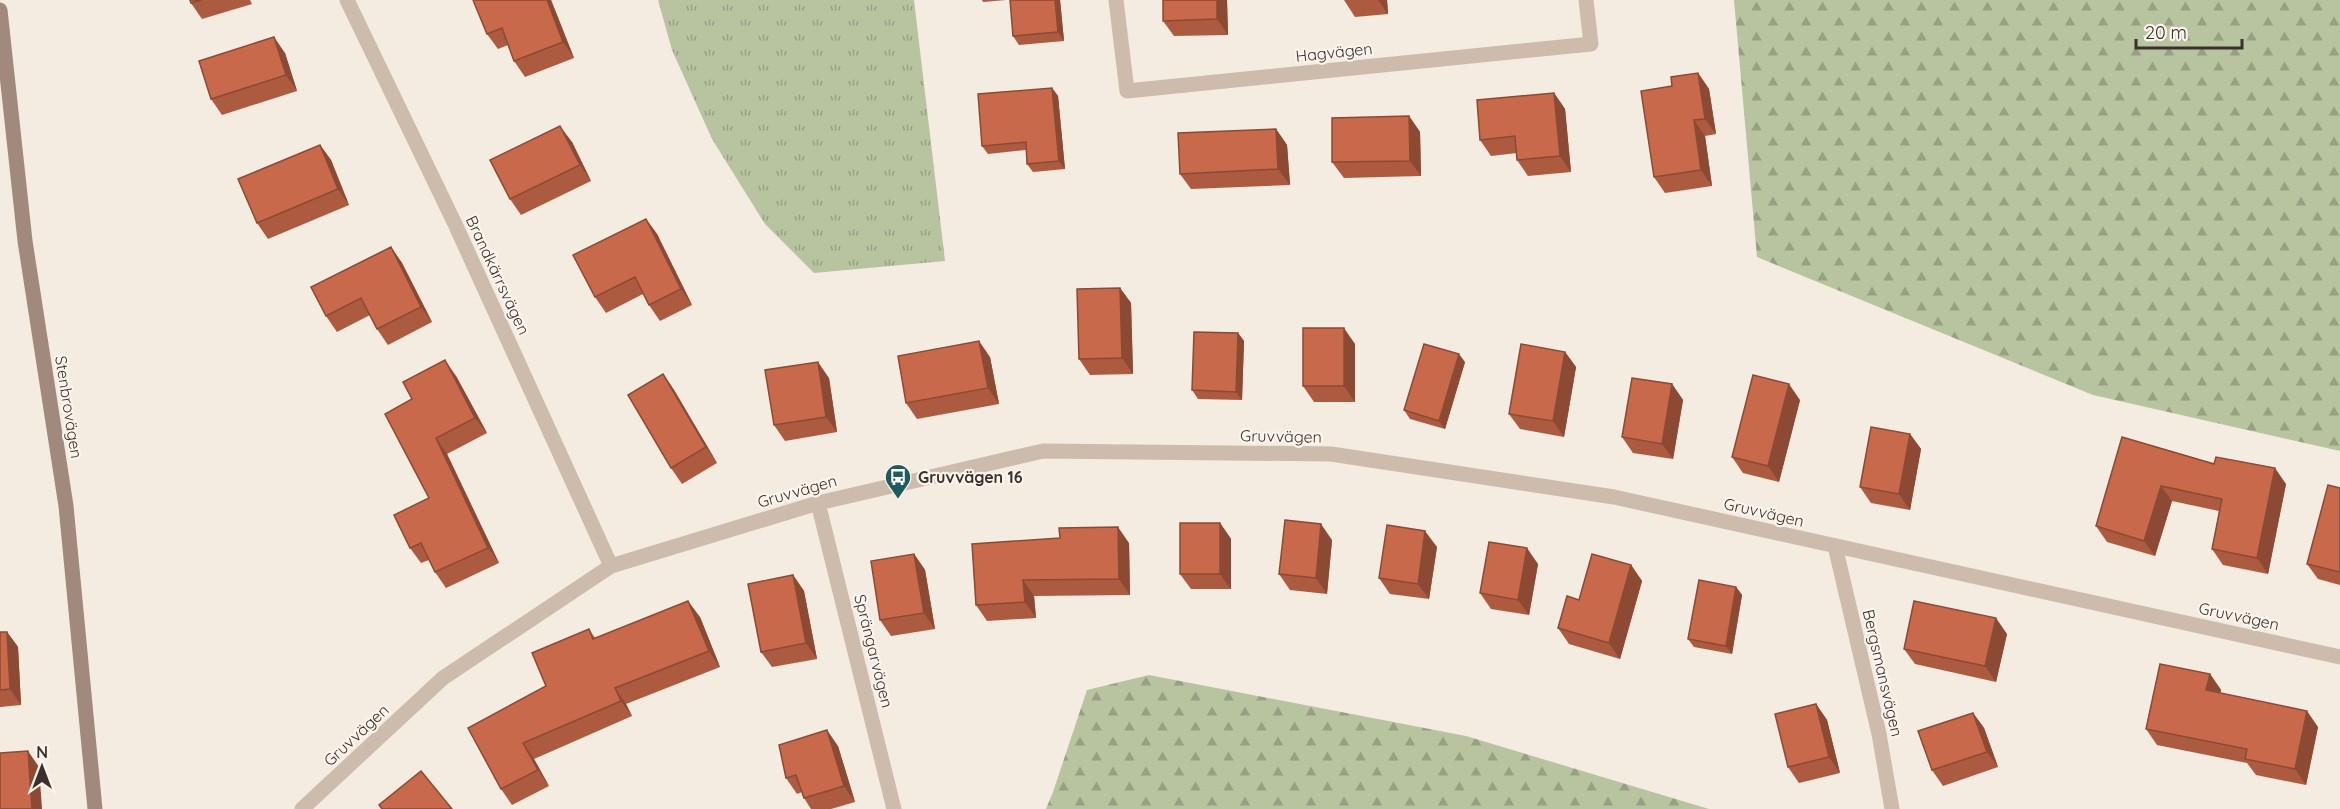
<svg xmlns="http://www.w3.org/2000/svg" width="2340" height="809" viewBox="0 0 2340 809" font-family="Quicksand,sans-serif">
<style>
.forest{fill:url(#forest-firs)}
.park{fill:url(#park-tufts)}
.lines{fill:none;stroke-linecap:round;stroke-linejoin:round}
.street{stroke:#cdbbac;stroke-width:15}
.secondary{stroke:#a18a7d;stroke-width:15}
.wall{fill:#ac5a40}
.shaded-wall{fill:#8c4a34}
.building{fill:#c8694b;stroke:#8c4a34;stroke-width:1.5}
.labels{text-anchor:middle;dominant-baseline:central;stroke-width:4.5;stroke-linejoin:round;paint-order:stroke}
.street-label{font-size:16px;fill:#3b302b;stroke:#fbf5ee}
.poi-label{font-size:16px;font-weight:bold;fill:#3b302b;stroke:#fbf5ee;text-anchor:start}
</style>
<defs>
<pattern id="forest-firs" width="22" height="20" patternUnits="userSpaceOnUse" patternTransform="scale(1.5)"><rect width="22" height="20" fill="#b8c4a0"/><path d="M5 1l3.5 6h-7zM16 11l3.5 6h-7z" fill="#97a083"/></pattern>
<pattern id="park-tufts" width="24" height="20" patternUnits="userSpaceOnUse" patternTransform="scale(1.5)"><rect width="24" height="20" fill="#b8c4a0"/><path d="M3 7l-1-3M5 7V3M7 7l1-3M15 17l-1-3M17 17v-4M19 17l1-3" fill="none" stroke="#97a083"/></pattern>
</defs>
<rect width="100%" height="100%" fill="#f4ebe1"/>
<g class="forest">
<path d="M1734,0H2340V451L2093,395L1757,257Z"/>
<path d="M1149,675L1466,736L1709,809H1046L1053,792L1087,690Z"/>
</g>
<path class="park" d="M658,0H914L945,261L814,273L765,224L712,139L672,50Z"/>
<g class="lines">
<g class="street">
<path d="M347,0L455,224L611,566"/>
<path d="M1116,0L1127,91L1591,44L1586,0"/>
<path d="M818,503L894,809"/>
<path d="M1835,546L1879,734L1892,809"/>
<path d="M302,809L443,678L611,566L818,503L1043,451L1331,454L1614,497L2340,657"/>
</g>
<path class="secondary" d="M0,10L25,241L66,506L95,809"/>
</g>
<g class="wall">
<path d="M190,0H250L252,4L202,19L191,3Z"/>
<path d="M473,0H551L574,58L525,77L514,61L508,45L498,49L487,34Z"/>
<path d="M982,0H1006L983,2Z"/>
<path d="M1060,0L1064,41L1019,45L1013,36Z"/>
<path d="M1163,0H1227L1228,35L1174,36L1163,21Z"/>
<path d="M1344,0H1387L1388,14L1355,17Z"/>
<path d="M285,53L297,91L222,115L211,99Z"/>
<path d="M1698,73L1709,89L1716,134L1705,136L1712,186L1665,193L1654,177L1672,86Z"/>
<path d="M1052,88L1058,96L1065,169L1033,172L1027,164L1026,150L988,154L982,146Z"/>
<path d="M1554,93L1565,109L1571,172L1528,176L1517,160V153L1491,156L1480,140Z"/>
<path d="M1409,116L1420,132L1421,176L1344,178L1332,162Z"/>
<path d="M1276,129L1287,145L1290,185L1191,189L1180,174Z"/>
<path d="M572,142L591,181L521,215L510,199Z"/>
<path d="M320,145L331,160L349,205L268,239L257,223Z"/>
<path d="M646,219L657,234L692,305L660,321L649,305L643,294L606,313L595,297Z"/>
<path d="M391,247L402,263L432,322L388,345L377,329L370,315L337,332L326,316Z"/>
<path d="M1120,288L1131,303L1133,374L1090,375L1079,359Z"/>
<path d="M1238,333L1244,341L1242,400L1198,399L1192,390Z"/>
<path d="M1355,344V402H1314L1303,386Z"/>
<path d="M1565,352L1576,367L1564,437L1520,429L1509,414Z"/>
<path d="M990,357L999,404L917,419L906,403Z"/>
<path d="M1465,362L1445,429L1410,419L1404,410Z"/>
<path d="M663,374L674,390L717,463L682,484L671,468Z"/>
<path d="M456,376L487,433L447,454L499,563L446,588L435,572L429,560L421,563L410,548L429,498L412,399Z"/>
<path d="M829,378L837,432L785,441L774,425Z"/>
<path d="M1672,384L1683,400L1673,459L1633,453L1622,437Z"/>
<path d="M1800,400L1779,482L1743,473L1732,457Z"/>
<path d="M1910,434L1921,449L1910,510L1871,503L1860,487Z"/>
<path d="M2122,437L2286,484L2268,574L2223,565L2212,549L2219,511L2172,501L2155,556L2107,542L2096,526Z"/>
<path d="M2340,488V585L2318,579L2307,564Z"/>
<path d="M1220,523L1231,539V589H1191L1180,574Z"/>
<path d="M1332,540L1327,594L1290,590L1279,574Z"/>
<path d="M1129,543L1130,595L1034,596L1036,618L987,621L976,605L972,544Z"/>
<path d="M1437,547L1429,599L1390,594L1379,578Z"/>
<path d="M914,554L925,570L935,629L891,636L880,620Z"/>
<path d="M1538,564L1529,615L1491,609L1480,593Z"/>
<path d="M1631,565L1642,581L1620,659L1569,644L1558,628L1579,600Z"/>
<path d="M793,575L804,591L817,659L772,667L761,652Z"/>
<path d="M1736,587L1742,595L1732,654L1694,647L1688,639Z"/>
<path d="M700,617L720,667L626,704L632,716L534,759L549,786L512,805L501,789L546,686L589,629L595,638Z"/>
<path d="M0,632H7L18,647L21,705L0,707Z"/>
<path d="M2007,634L1996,682L1915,664L1904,649Z"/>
<path d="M2210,674L2221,690L2220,693L2318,727L2306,785L2256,775L2247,763L2157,745L2146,729Z"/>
<path d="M1816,704L1827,720L1840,773L1799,783L1788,767Z"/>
<path d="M1973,713L1984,728L1998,767L1943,786L1932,770Z"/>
<path d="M838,746L855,802L831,809H811L804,798L802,792L797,794L786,778Z"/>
</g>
<g class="shaded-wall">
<path d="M547,0H551L574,58L563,42Z"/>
<path d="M1055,0H1060L1064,41L1058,32Z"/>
<path d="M1217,0H1227L1228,35L1217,19Z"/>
<path d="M1378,0H1387L1388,14Z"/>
<path d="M274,37L285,53L297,91L286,75Z"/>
<path d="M1698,73L1709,89L1716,134L1705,119Z"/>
<path d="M1052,88L1058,96L1065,169L1059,161Z"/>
<path d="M1554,93L1565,109L1571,172L1560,156Z"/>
<path d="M1409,116L1420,132L1421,176L1410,161Z"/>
<path d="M1694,120L1705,136L1712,186L1701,170Z"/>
<path d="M560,126L572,142L591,181L580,165Z"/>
<path d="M1276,129L1287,145L1290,185L1278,169Z"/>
<path d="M320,145L331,160L349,205L338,189Z"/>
<path d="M646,219L657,234L692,305L681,289Z"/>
<path d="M391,247L402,263L432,322L421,307Z"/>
<path d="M1120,288L1131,303L1133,374L1122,358Z"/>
<path d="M1344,328L1355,344V402L1344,386Z"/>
<path d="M1238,333L1244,341L1242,400L1236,392Z"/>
<path d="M979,341L990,357L999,404L988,388Z"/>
<path d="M1565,352L1576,367L1564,437L1553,421Z"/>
<path d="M1459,354L1465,362L1445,429L1439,421Z"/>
<path d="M445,360L456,376L487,433L475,418Z"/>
<path d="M818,362L829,378L837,432L826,417Z"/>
<path d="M663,374L674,390L717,463L706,447Z"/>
<path d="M1672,384L1683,400L1673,459L1662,444Z"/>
<path d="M1789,384L1800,400L1779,482L1768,466Z"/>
<path d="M1910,434L1921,449L1910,510L1899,494Z"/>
<path d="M436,438L447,454L499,563L488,548Z"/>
<path d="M2275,468L2286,484L2268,574L2257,558Z"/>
<path d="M2161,486L2172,501L2155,556L2144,541Z"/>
<path d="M1220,523L1231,539V589L1220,574Z"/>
<path d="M1321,524L1332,540L1327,594L1316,578Z"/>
<path d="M1118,527L1129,543L1130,595L1119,579Z"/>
<path d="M1425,531L1437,547L1429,599L1418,584Z"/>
<path d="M1527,548L1538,564L1529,615L1518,600Z"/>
<path d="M914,554L925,570L935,629L924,613Z"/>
<path d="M1631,565L1642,581L1620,659L1609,643Z"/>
<path d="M793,575L804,591L817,659L806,643Z"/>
<path d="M1023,580L1034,596L1036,618L1025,602Z"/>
<path d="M1736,587L1742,595L1732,654L1726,646Z"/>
<path d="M688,601L700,617L720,667L709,651Z"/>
<path d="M1996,618L2007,634L1996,682L1985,666Z"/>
<path d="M7,632L18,647L21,705L10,689Z"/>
<path d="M2210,674L2221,690L2217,706L2206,690Z"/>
<path d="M615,688L626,704L632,716L621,701Z"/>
<path d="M1816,704L1827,720L1840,773L1829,757Z"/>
<path d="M2307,711L2318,727L2306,785L2295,769Z"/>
<path d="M1973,713L1984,728L1998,767L1987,752Z"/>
<path d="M827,730L838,746L855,802L844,786Z"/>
<path d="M523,743L534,759L549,786L538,770Z"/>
<path d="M28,751L39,767L42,809H32Z"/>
</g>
<g class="building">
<path d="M190,0H201L191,3Z"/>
<path d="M473,0H547L563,42L514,61L502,28L487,34Z"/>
<path d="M1010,0H1055L1058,32L1013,36Z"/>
<path d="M1163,0H1217V19L1163,21Z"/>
<path d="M274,37L286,75L211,99L199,61Z"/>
<path d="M1698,73L1705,119L1694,120L1701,170L1654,177L1641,91L1672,86L1671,77Z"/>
<path d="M1052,88L1059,161L1027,164L1026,142L982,146L978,94Z"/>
<path d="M1554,93L1560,156L1517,160L1515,136L1480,140L1477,100Z"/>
<path d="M1409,116L1410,161L1332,162V118Z"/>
<path d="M560,126L580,165L510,199L490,160Z"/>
<path d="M1276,129L1278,169L1180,174L1178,133Z"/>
<path d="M320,145L338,189L257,223L238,179Z"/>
<path d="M646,219L681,289L649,305L635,277L595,297L573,255Z"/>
<path d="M391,247L421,307L377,329L361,298L326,316L311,287Z"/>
<path d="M1120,288L1122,358L1079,359L1077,289Z"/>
<rect x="1303" y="328" width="41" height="58"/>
<path d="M1194,332L1238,333L1236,392L1192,390Z"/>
<path d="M979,341L988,388L906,403L898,356Z"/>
<path d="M1424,344L1459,354L1439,421L1404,410Z"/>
<path d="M1521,344L1565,352L1553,421L1509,414Z"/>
<path d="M445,360L475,418L436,438L488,548L435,572L421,543L410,548L394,515L429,498L385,414L412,399L403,382Z"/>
<path d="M818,362L826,417L774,425L765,370Z"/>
<path d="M663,374L706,447L671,468L628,395Z"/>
<path d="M1753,375L1789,384L1768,466L1732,457Z"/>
<path d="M1632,378L1672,384L1662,444L1622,437Z"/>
<path d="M1871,427L1910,434L1899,494L1860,487Z"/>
<path d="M2122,437L2214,464L2216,457L2275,468L2257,558L2212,549L2222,499L2161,486L2144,541L2096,526Z"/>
<path d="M2328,485L2340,488V572L2307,564Z"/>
<path d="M1285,520L1321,524L1316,578L1279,574Z"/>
<rect x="1180" y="523" width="40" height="51"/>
<path d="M1387,525L1425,531L1418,584L1379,578Z"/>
<path d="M1118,527L1119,579L1023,580L1025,602L976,605L972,544L1060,538L1059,528Z"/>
<path d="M1489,542L1527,548L1518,600L1480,593Z"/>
<path d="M914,554L924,613L880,620L871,561Z"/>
<path d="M1592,554L1631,565L1609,643L1558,628L1567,596L1579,600Z"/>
<path d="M793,575L806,643L761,652L748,584Z"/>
<path d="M1699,580L1736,587L1726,646L1688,639Z"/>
<path d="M688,601L709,651L615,688L621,701L523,743L538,770L501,789L468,728L546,686L532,653L589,629L593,639Z"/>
<path d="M1914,601L1996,618L1985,666L1904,649Z"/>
<path d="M0,632H7L10,689L0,690Z"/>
<path d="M2160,664L2210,674L2206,690L2307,711L2295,769L2245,759L2247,749L2146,729Z"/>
<path d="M1816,704L1829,757L1788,767L1775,714Z"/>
<path d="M1973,713L1987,752L1932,770L1918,731Z"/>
<path d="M827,730L844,786L804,798L796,775L786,778L779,745Z"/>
<path d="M28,751L32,809H0V753Z"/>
<path d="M421,771L452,809H382L379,805Z"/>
</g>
<defs>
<g id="bus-pin" transform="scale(1.35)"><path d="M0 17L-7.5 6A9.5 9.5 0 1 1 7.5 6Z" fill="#1f5a5e" stroke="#fbf5ee"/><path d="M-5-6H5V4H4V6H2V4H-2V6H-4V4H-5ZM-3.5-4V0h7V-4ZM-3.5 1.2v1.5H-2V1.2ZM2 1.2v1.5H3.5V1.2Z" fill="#fff"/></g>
</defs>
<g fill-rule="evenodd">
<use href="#bus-pin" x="898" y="477"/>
</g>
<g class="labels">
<g class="street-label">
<text transform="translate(1334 52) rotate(-6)">Hagvägen</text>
<text transform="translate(498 275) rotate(65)">Brandkärrsvägen</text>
<text transform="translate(69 407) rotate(81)">Stenbrovägen</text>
<text transform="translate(1281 436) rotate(1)">Gruvvägen</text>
<text transform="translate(797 491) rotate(-16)">Gruvvägen</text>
<text transform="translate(1764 512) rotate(13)">Gruvvägen</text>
<text transform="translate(2239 616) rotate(12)">Gruvvägen</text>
<text transform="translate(874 651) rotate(76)">Sprängarvägen</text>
<text transform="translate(1883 673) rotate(77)">Bergsmansvägen</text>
<text transform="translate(356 735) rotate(-43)">Gruvvägen</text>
</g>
<g class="poi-label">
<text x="918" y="477">Gruvvägen 16</text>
</g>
</g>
<g transform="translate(42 767)" stroke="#fbf5ee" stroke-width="4.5" paint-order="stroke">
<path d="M0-4.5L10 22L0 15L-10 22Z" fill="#3b302b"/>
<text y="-9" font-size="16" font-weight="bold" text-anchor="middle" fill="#3b302b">N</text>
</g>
<path d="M2136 39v9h106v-9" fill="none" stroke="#3b302b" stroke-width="3"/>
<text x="2145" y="39" font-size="18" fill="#3b302b" stroke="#fbf5ee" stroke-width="4.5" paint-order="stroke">20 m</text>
</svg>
